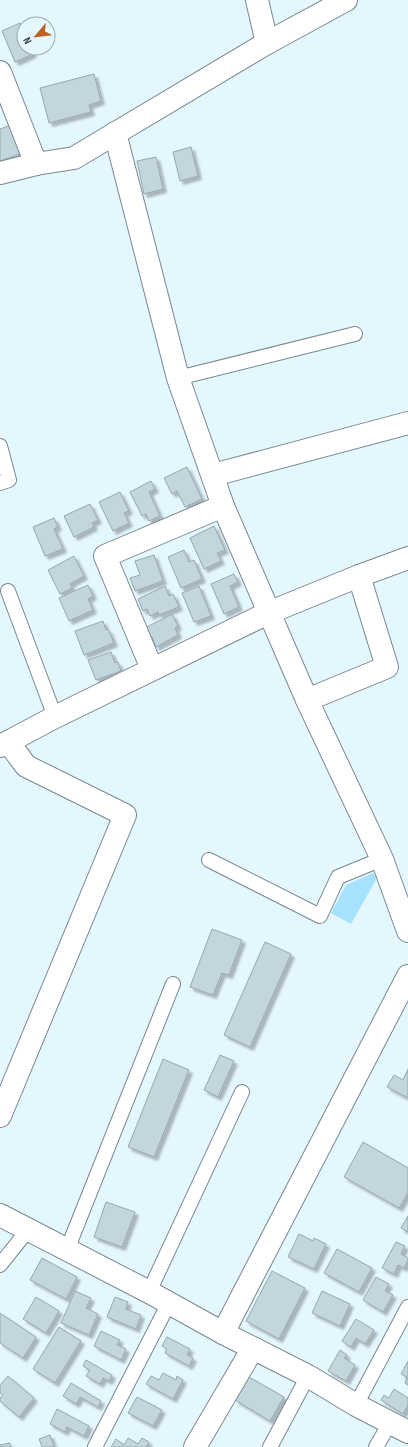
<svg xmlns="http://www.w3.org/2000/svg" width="408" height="1447" viewBox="0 0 408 1447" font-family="'Sofia Sans Condensed',sans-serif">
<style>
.green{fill:#a6e2fe}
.building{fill:#c3d5dd;stroke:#96a7af;filter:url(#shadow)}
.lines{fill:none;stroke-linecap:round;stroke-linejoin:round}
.service-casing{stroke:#788890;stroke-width:16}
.minor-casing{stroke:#788890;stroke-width:24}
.service{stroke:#fff;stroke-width:14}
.minor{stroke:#fff;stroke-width:22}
</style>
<defs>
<filter id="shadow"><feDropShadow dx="3.5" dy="3.5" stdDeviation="1" flood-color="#0004"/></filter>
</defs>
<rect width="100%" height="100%" fill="#e4f6fe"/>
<path class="green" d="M373,873L377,878L351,924L331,913L346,885Z"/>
<g class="building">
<path d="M20,23L24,33V48H30L33,54L15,62L2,31Z"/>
<path d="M94,74L101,101L89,105L91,112L49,123L40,88Z"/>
<path d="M14,124L23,153L0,161V129Z"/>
<path d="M191,147L198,176L180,181L173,152Z"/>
<path d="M156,157L163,189L144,194L137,161Z"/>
<path d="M187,467L202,499L185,507L177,491L172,494L164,478Z"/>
<path d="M151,481L155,489L149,492L160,516L149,521L146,514L142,516L130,492Z"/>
<path d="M120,492L129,511L124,513L129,523L113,531L99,502Z"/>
<path d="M90,504L98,520L92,523L94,527L74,537L64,516Z"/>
<path d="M54,518L58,527L54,529L63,549L45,556L33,527Z"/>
<path d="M214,526L225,550L217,553L221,561L204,569L190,538Z"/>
<path d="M184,550L189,562L194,560L202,579L181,588L168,557Z"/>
<path d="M154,555L163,581L135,591L130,578L140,575L135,561Z"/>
<path d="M74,556L84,576L70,584L72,588L60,594L48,570Z"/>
<path d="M234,574L238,582L230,586L239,607L224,614L211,584Z"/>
<path d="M88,585L93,596L88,599L93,610L69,621L59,598Z"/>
<path d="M165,586L169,596L173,594L179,607L159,615L158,612L150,616L147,609L143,611L138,599Z"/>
<path d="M199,586L211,616L194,622L182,593Z"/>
<path d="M172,614L178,626L175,628L178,635L156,647L152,637L148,639L143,629Z"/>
<path d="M103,621L106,630L108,629L114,643L84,655L75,631Z"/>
<path d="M111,652L115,663L118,662L121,671L96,680L88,660Z"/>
<path d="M212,929L242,940L229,975L222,973L213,995L190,987Z"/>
<path d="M265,942L291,954L250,1047L224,1035Z"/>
<path d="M220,1055L234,1061L218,1097L204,1090Z"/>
<path d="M163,1059L189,1070L154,1157L128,1147Z"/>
<path d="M408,1069V1098L387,1087L394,1075L403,1080Z"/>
<path d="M363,1142L408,1168V1193L399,1208L344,1177Z"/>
<path d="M106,1202L135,1212L122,1247L94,1237Z"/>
<path d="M408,1216V1232L401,1228Z"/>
<path d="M299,1234L313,1241L314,1238L326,1244L314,1269L288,1257Z"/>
<path d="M396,1242L405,1246L401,1254L408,1258V1260L404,1268L398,1265L394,1274L382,1268Z"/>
<path d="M337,1249L372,1268L359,1292L324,1273Z"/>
<path d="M42,1258L77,1277L66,1299L30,1280Z"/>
<path d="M272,1271L305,1288L279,1339L246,1321Z"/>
<path d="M376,1277L389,1284L385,1291L393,1295L383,1312L363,1300Z"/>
<path d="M75,1291L91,1298L86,1308L98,1314L89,1335L61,1323Z"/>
<path d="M322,1291L350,1304L340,1326L312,1313Z"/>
<path d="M36,1297L59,1311L46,1333L23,1319Z"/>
<path d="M115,1297L128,1302L126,1309L141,1315L136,1329L107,1317Z"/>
<path d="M0,1313L36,1337L23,1358L0,1343Z"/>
<path d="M356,1319L374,1330L365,1344L356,1338L351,1347L342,1341Z"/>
<path d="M59,1327L81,1341L55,1383L33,1369Z"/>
<path d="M101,1331L120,1340L117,1345L126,1349L121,1360L94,1346Z"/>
<path d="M167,1337L190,1349L187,1355L193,1358L189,1366L165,1353L167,1349L162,1346Z"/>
<path d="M340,1350L347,1355L344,1358L355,1365L346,1381L328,1371Z"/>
<path d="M86,1360L112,1375L109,1381L103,1378L100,1384L86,1376L90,1370L83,1366Z"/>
<path d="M408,1361V1385L405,1383L407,1377L401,1374Z"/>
<path d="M163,1373L176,1380L177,1376L183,1380L173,1399L146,1384L151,1376L159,1380Z"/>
<path d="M8,1376L34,1398L19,1417L0,1401V1398L3,1395L0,1393V1385Z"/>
<path d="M249,1377L284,1397L270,1421L235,1400Z"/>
<path d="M71,1383L101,1401L98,1407L80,1397L76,1404L63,1396Z"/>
<path d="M394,1389L408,1398V1405L403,1414L381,1400L384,1395L389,1398Z"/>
<path d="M137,1397L162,1410L153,1426L128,1413Z"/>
<path d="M57,1409L89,1426L84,1436L67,1427L65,1432L50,1424Z"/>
<path d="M50,1435L54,1447H42L39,1439Z"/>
<path d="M128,1438L138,1444L142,1438L149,1442L146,1447H111L116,1439L124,1445Z"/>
<path d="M10,1443L11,1447H0V1445Z"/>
</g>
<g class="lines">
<g class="service-casing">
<g id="service">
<path d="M178,378L355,334"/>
<path d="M0,446L9,480L0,483"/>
<path d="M8,591L55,717"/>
<path d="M209,860L320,916L338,877L382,859"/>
<path d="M67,1250L173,984"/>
<path d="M0,1265L28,1230"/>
<path d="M149,1292L242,1092"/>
<path d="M356,1405L408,1307"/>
<path d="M95,1447L169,1303"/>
<path d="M270,1447L308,1376"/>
<path d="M376,1447L390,1423"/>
</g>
</g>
<g class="minor-casing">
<g id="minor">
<path d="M257,0L267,43"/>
<path d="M0,72L36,164"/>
<path d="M115,133L178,378L223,506L307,700L382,859L408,931"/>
<path d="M0,173L36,164L74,158L267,43L346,0"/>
<path d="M213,475L408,423"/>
<path d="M152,669L105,556L223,506"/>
<path d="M307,700L387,667L359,576"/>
<path d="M8,742L55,717L268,613L359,576L408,558"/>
<path d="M0,746L8,742L26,766L125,815L0,1116"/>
<path d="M0,1215L149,1292L223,1333L308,1376L356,1405L408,1432"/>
<path d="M223,1333L408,976"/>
<path d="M195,1447L253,1348"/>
</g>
</g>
<use href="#service" class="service"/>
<use href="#minor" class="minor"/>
</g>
<g transform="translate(36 36) rotate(242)"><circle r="19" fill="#e4f6fe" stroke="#9ba9af"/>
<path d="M0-3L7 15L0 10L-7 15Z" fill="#c15f22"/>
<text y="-6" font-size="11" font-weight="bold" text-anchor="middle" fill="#2e3539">N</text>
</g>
</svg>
